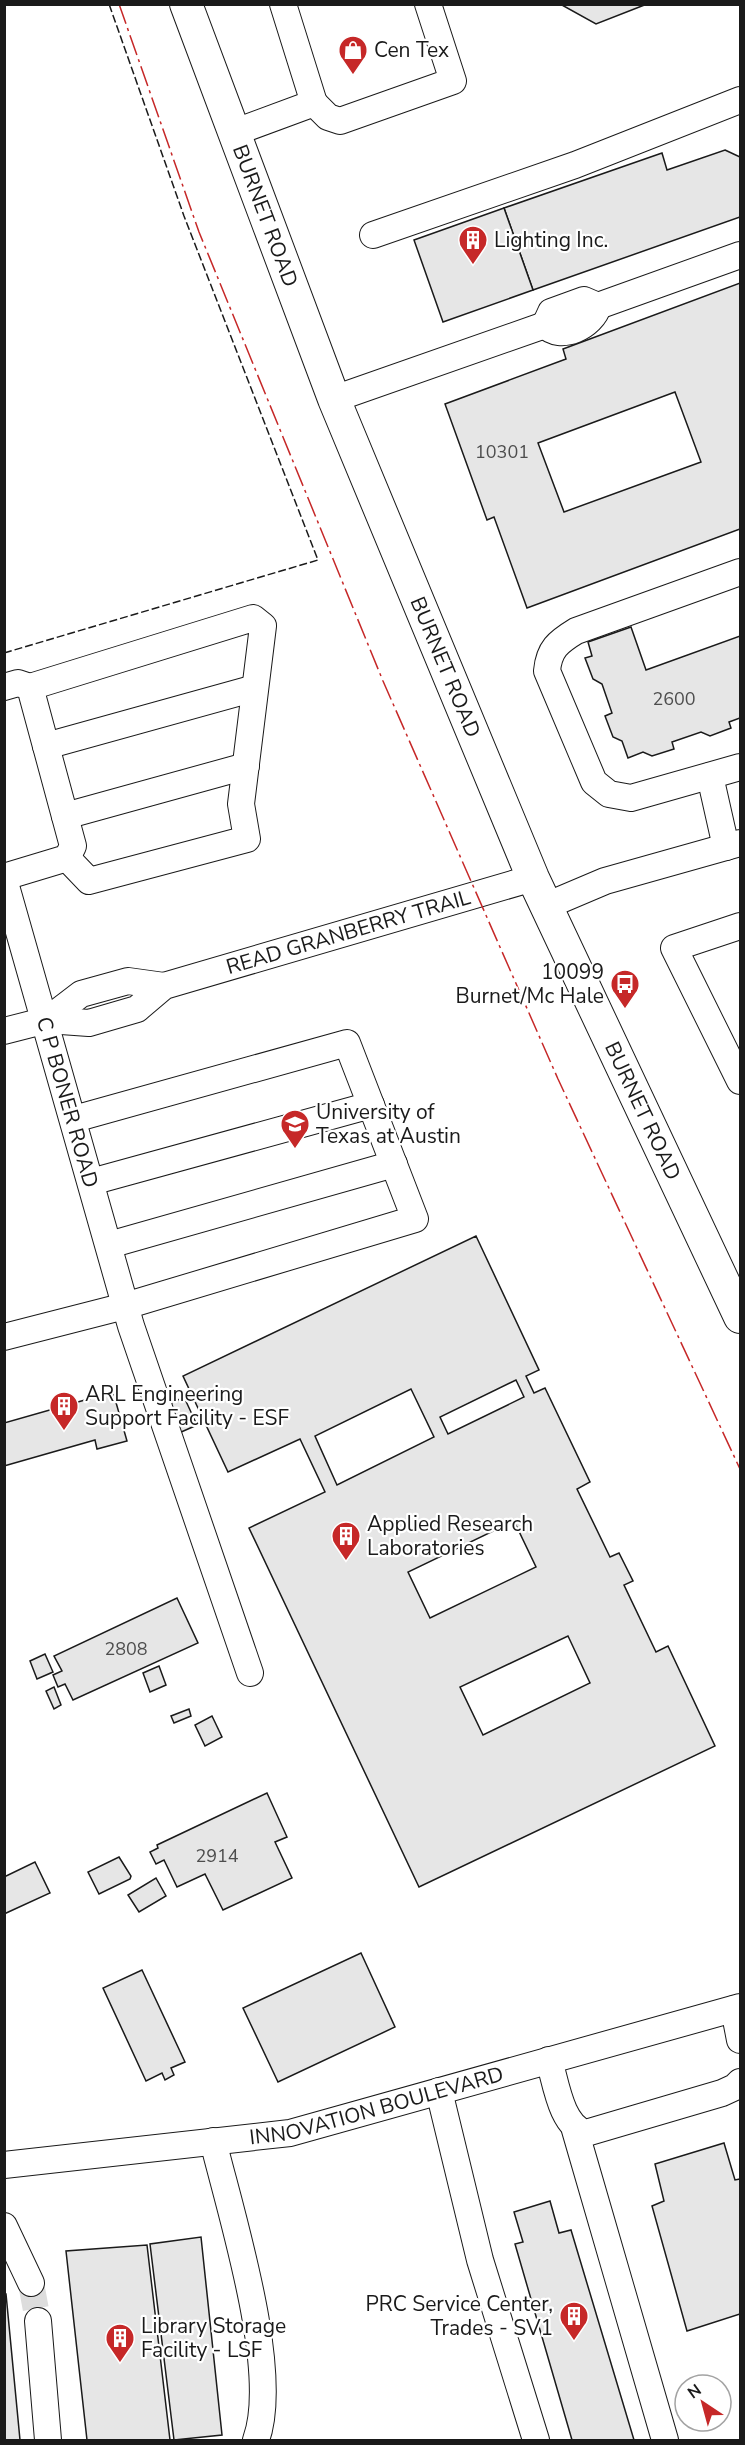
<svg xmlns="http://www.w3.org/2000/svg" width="745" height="2445" viewBox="0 0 745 2445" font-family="'Nunito Sans',sans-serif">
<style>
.building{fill:#e6e6e6;stroke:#1a1a1a;stroke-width:1.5;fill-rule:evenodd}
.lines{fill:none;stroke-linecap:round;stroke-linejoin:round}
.minor-tunnel{stroke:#ddd;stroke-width:26;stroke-dasharray:26 13;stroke-linecap:butt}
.minor-casing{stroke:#1a1a1a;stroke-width:28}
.major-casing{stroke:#1a1a1a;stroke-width:34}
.minor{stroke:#fff;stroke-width:26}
.major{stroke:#fff;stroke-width:32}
.fence{stroke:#1a1a1a;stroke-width:1.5;stroke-dasharray:8 3;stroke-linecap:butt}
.power{stroke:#c62828;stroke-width:1.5;stroke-dasharray:21 4.5 3 4.5;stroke-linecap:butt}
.labels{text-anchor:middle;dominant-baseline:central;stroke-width:4.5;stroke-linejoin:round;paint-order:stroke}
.number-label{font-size:18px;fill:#4d4d4d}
.poi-label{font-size:21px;fill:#1a1a1a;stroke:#fff;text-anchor:start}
.street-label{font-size:21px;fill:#1a1a1a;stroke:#fff}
</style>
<rect width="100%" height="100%" fill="#fff"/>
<g class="building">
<path d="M560,4H647L596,24Z"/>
<path d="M725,150L740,157V217L533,290L504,208L662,153L667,170Z"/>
<path d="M504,208L533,290L443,322L414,240Z"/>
<path d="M740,283V529L527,608L494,517L487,520L445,404L566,359L563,349ZM675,392L701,462L564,512L538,443Z"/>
<path d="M631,627L646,670L740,636V718L729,722L731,728L710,736L701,732L672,742L674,749L652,756L643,752L628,758L622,741L613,737L605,716L612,713L602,684L593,679L585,658L592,656L588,642Z"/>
<path d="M476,1236L539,1370L526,1376L534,1393L545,1388L590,1482L577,1489L610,1557L619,1553L633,1581L624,1585L656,1652L668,1646L715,1746L419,1887L249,1528L325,1492L300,1439L228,1472L183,1376ZM516,1380L524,1397L448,1434L440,1417ZM411,1389L434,1437L337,1485L315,1436ZM514,1521L536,1567L430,1618L408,1572ZM568,1636L590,1683L483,1735L460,1687Z"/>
<path d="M113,1392L127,1441L97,1449L95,1440L4,1466V1423Z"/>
<path d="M184,1397L197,1425L179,1433L167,1405Z"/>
<path d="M177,1598L198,1643L73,1700L65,1684L58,1687L53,1675L62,1671L54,1656Z"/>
<path d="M45,1654L53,1672L37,1679L30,1661Z"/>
<path d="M159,1666L166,1685L150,1692L143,1673Z"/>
<path d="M54,1687L61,1705L54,1709L46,1691Z"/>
<path d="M189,1709L191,1716L174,1723L171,1716Z"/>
<path d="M212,1716L222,1737L205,1746L195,1725Z"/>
<path d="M267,1793L287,1837L275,1842L292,1878L223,1910L205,1874L177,1887L164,1860L156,1864L150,1852L158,1848L157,1845Z"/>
<path d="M119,1857L131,1876L130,1879L99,1894L88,1872Z"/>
<path d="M35,1862L50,1893L4,1914V1877Z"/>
<path d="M156,1878L166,1896L139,1912L128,1895Z"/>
<path d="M361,1953L395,2027L278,2082L243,2008Z"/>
<path d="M142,1970L185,2062L171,2068L174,2075L165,2080L162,2073L146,2081L103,1988Z"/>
<path d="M724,2143L735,2180L740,2179V2314L687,2331L652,2206L664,2201L655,2164Z"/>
<path d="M550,2201L559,2233L571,2230L634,2440H572L515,2244L523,2242L514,2212Z"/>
<path d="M201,2237L222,2435L174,2440L150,2244Z"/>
<path d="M147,2245L170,2440H87L66,2251Z"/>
<path d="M4,2294H6L20,2440H4Z"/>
</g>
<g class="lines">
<path class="minor-tunnel" d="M31,2283L38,2321"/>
<g class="minor-casing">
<g id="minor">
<path d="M283,4L314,103"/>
<path d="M233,133L314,103L328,117L340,121L453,81L428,4"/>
<path d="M373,235L575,165L740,100"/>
<path d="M584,300L598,306C593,326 560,342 545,325L551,312Z"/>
<path d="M598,306L740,255"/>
<path d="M334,399L545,325"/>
<path d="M740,572L576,631C558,642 549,649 547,671L594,782L609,794L631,798L740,767"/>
<path d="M4,687L18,683L30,687L73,846L67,858L4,877"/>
<path d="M30,687L253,618L263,626L241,804L247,839L89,881L67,858"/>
<path d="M46,746L255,688"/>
<path d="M710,776L726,847"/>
<path d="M65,816L246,766"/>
<path id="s1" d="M4,879L131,1326L250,1673"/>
<path d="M546,906L605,881L740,843"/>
<path d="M740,926L674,948L740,1081"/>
<path d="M47,1020L81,994L128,981L164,986"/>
<path id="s2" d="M4,1031L47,1020L89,1023L137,1009L164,986L533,878"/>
<path d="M91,1182L371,1105"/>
<path d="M109,1245L394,1164"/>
<path d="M4,1337L125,1306L415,1219L347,1043L74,1119"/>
<path d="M734,2009L740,2040"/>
<path d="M549,2060C556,2083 561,2126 586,2133L722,2093L735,2087L740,2082"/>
<path d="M439,2091L480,2260L536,2440"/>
<path d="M575,2130L665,2440"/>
<path d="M213,2141C231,2214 281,2372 256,2440"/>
<path id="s3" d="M4,2165L290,2133L740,2007"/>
<path d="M4,2226L31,2283"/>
<path d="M38,2321L48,2440"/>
</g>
</g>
<g class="major-casing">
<g id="major">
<path id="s4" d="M186,4L334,399L533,878L740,1317"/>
</g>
</g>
<use href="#minor" class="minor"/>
<use href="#major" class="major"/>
<path class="fence" d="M4,653L318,560L184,216L109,4"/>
<path class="power" d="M119,4L199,232L383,681L558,1079L740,1469"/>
</g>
<defs>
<g id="shop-pin" transform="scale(1.5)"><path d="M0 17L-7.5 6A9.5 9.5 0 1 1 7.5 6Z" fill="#c62828" stroke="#fff"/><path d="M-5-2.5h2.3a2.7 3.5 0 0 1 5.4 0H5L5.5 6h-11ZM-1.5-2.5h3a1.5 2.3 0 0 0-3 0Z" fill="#fff"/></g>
<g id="building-pin" transform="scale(1.5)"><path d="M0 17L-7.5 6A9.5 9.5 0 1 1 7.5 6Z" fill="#c62828" stroke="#fff"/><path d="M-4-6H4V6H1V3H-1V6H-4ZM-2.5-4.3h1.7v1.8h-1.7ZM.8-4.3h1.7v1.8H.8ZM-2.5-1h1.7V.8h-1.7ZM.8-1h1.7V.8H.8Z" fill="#fff"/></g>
<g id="bus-pin" transform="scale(1.5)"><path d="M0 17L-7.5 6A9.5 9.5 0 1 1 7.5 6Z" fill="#c62828" stroke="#fff"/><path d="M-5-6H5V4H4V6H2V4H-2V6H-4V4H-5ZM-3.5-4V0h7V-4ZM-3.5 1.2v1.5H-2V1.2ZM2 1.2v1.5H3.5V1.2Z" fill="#fff"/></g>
<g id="university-pin" transform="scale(1.5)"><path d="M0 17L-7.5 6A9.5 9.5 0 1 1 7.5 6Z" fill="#c62828" stroke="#fff"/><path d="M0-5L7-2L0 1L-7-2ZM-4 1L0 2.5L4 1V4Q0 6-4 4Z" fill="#fff"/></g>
</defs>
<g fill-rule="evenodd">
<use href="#shop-pin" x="353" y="50"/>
<use href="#building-pin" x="473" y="240"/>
<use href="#bus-pin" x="625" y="984"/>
<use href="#university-pin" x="295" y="1124"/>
<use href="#building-pin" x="64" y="1406"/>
<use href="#building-pin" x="346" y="1536"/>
<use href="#building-pin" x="574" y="2316"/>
<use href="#building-pin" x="120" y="2338"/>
</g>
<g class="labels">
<g class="number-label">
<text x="502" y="452">10301</text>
<text x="674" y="699">2600</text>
<text x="126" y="1649">2808</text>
<text x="217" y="1856">2914</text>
</g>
<g class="poi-label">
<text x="374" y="50">Cen Tex</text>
<text x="494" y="240">Lighting Inc.</text>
<text x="604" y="972" text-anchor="end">10099<tspan x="604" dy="24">Burnet/Mc Hale</tspan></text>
<text x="316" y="1112">University of<tspan x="316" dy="24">Texas at Austin</tspan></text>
<text x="85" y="1394">ARL Engineering<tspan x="85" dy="24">Support Facility - ESF</tspan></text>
<text x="367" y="1524">Applied Research<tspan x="367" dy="24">Laboratories</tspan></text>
<text x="553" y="2304" text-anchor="end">PRC Service Center,<tspan x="553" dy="24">Trades - SV1</tspan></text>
<text x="141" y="2326">Library Storage<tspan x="141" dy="24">Facility - LSF</tspan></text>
</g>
<g class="street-label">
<text stroke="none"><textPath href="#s4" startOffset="226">BURNET ROAD</textPath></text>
<text stroke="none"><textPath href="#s4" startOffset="712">BURNET ROAD</textPath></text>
<text stroke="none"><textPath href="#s2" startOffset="364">READ GRANBERRY TRAIL</textPath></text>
<text stroke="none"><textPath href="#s1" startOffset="232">C P BONER ROAD</textPath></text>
<text stroke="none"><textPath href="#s4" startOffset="1198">BURNET ROAD</textPath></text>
<text stroke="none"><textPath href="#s3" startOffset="378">INNOVATION BOULEVARD</textPath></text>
</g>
</g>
<rect width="745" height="2445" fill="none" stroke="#1a1a1a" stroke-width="12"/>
<g transform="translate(703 2403) rotate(324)"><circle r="28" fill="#ffffff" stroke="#a3a3a3" stroke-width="1.5"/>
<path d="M0-4.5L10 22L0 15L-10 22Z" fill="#c62828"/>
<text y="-9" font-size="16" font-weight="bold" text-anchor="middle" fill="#1a1a1a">N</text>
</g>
</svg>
